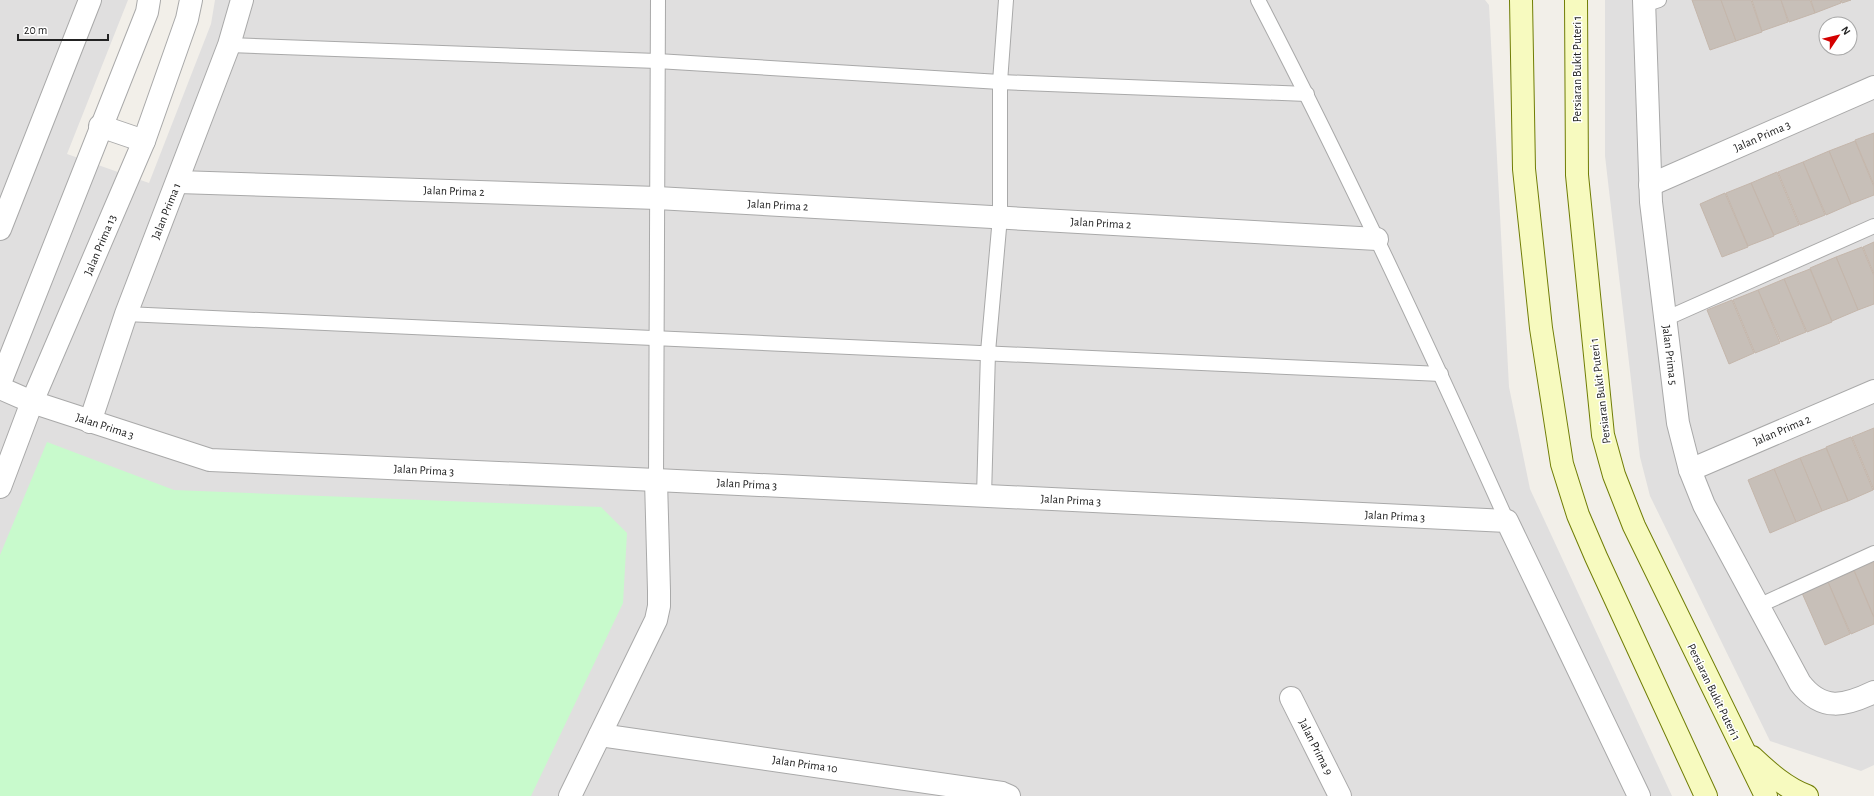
<svg xmlns="http://www.w3.org/2000/svg" width="1874" height="796" viewBox="0 0 1874 796" font-family="'Alegreya Sans',sans-serif">
<style>
.residential{fill:#e0dfdf;fill-rule:evenodd}
.park{fill:#c8facc}
.building{fill:#c7bfb8;stroke:#c4b6ab}
.lines{fill:none;stroke-linecap:round;stroke-linejoin:round}
.lane-casing{stroke:#a9a9a9;stroke-width:16}
.street-casing{stroke:#a9a9a9;stroke-width:24}
.secondary-casing{stroke:#707d05;stroke-width:24}
.lane{stroke:#fff;stroke-width:14}
.street{stroke:#fff;stroke-width:22}
.secondary{stroke:#f7fabf;stroke-width:22}
.labels{text-anchor:middle;dominant-baseline:central;stroke-width:3;stroke-linejoin:round;paint-order:stroke}
.street-label{font-size:12px;fill:#222;stroke:#fff}
</style>
<rect width="100%" height="100%" fill="#f2efe9"/>
<g class="residential">
<path d="M0,0H128L67,154L149,183L211,24L215,0H1485L1489,5L1509,387L1530,489L1672,796H0Z"/>
<path d="M1605,0H1874V765L1861,771L1770,741L1650,496L1640,457L1605,156ZM1826,24H1850V48H1826Z"/>
</g>
<path class="park" d="M47,442L174,490L601,507L627,533L623,603L531,796H0V555Z"/>
<g class="building">
<path d="M1692,0H1721L1736,41L1710,50Z"/>
<path d="M1721,0H1751L1762,32L1736,41Z"/>
<path d="M1752,0H1781L1788,22L1762,31Z"/>
<path d="M1781,0H1810L1815,13L1789,22Z"/>
<path d="M1811,0H1840L1841,3L1815,13Z"/>
<path d="M1841,0H1851L1842,3Z"/>
<path d="M1874,133V185L1855,140Z"/>
<path d="M1855,141L1874,187V195L1851,204L1829,151Z"/>
<path d="M1829,151L1851,204L1826,215L1803,162Z"/>
<path d="M1803,162L1825,215L1800,225L1778,172Z"/>
<path d="M1777,172L1799,225L1774,235L1751,183Z"/>
<path d="M1751,183L1774,236L1748,246L1726,193Z"/>
<path d="M1725,193L1748,247L1722,257L1700,204Z"/>
<path d="M1874,242V274L1863,247Z"/>
<path d="M1862,247L1874,276V304L1858,310L1836,257Z"/>
<path d="M1836,257L1858,310L1832,321L1810,268Z"/>
<path d="M1810,269L1832,322L1807,332L1784,279Z"/>
<path d="M1784,279L1806,332L1781,342L1758,290Z"/>
<path d="M1758,290L1780,343L1755,353L1733,300Z"/>
<path d="M1732,300L1754,353L1729,364L1707,310Z"/>
<path d="M1874,428V490L1852,437Z"/>
<path d="M1851,437L1873,490L1848,501L1826,447Z"/>
<path d="M1826,448L1848,501L1822,511L1800,458Z"/>
<path d="M1800,458L1822,511L1796,522L1774,469Z"/>
<path d="M1774,469L1796,522L1770,533L1748,480Z"/>
<path d="M1874,562V617L1854,570Z"/>
<path d="M1854,571L1874,618V624L1851,634L1828,582Z"/>
<path d="M1828,582L1850,634L1825,645L1802,593Z"/>
</g>
<g class="lines">
<g class="lane-casing">
<g id="lane">
<path d="M1258,0C1347,171 1428,345 1507,521"/>
<path d="M1644,5L1659,0"/>
<path d="M229,45L657,61L1000,82L1307,94"/>
<path d="M126,314L1441,374"/>
<path d="M1665,319L1874,226"/>
<path d="M656,480L658,0"/>
<path d="M984,496L988,352L1000,217V82L1006,0"/>
<path d="M1758,606L1874,553"/>
</g>
</g>
<g class="street-casing">
<g id="street">
<path d="M1644,0L1651,202L1678,423L1690,470L1704,505L1800,683C1822,712 1845,706 1874,692"/>
<path d="M100,126L144,141"/>
<path d="M178,182L657,198L1377,239"/>
<path d="M1650,185L1874,87"/>
<path d="M0,229L90,0"/>
<path d="M0,383L147,12L149,0"/>
<path d="M0,388L32,402L210,460L656,480L1507,521L1639,796"/>
<path d="M90,422L126,314L229,45L242,0"/>
<path d="M1690,470L1874,391"/>
<path d="M0,487L32,402L144,141L187,19L191,0"/>
<path d="M1291,698L1340,796"/>
<path d="M600,735L1002,793L1009,796"/>
<path d="M570,796L656,620L659,606V591L656,480"/>
</g>
</g>
<g class="secondary-casing">
<g id="secondary">
<path d="M1521,0L1524,169L1541,328L1562,464L1578,515L1596,557L1706,796"/>
<path d="M1576,0L1577,175L1603,435L1614,475L1634,526L1766,796"/>
<path d="M1752,757C1769,773 1786,788 1807,796"/>
</g>
</g>
<use href="#lane" class="lane"/>
<use href="#street" class="street"/>
<use href="#secondary" class="secondary"/>
</g>
<g class="labels">
<g class="street-label">
<text transform="translate(1577 69) rotate(-90)">Persiaran Bukit Puteri 1</text>
<text transform="translate(1762 136) rotate(-24)">Jalan Prima 3</text>
<text transform="translate(454 191) rotate(2)">Jalan Prima 2</text>
<text transform="translate(778 205) rotate(3)">Jalan Prima 2</text>
<text transform="translate(166 211) rotate(-68)">Jalan Prima 1</text>
<text transform="translate(1101 223) rotate(3)">Jalan Prima 2</text>
<text transform="translate(100 245) rotate(-67)">Jalan Prima 13</text>
<text transform="translate(1670 355) rotate(83)">Jalan Prima 5</text>
<text transform="translate(1600 391) rotate(-97)">Persiaran Bukit Puteri 1</text>
<text transform="translate(105 426) rotate(18)">Jalan Prima 3</text>
<text transform="translate(1782 430) rotate(-23)">Jalan Prima 2</text>
<text transform="translate(424 470) rotate(3)">Jalan Prima 3</text>
<text transform="translate(747 484) rotate(3)">Jalan Prima 3</text>
<text transform="translate(1071 500) rotate(3)">Jalan Prima 3</text>
<text transform="translate(1395 516) rotate(3)">Jalan Prima 3</text>
<text transform="translate(1714 692) rotate(64)">Persiaran Bukit Puteri 1</text>
<text transform="translate(1316 747) rotate(63)">Jalan Prima 9</text>
<text transform="translate(805 764) rotate(8)">Jalan Prima 10</text>
</g>
</g>
<g transform="translate(1838 36) rotate(55)"><circle r="19" fill="#ffffff" stroke="#a7a7a7"/>
<path d="M0-3L7 15L0 10L-7 15Z" fill="#d40000"/>
<text y="-6" font-size="11" font-weight="bold" text-anchor="middle" fill="#222222">N</text>
</g>
<path d="M18 34v6h90v-6" fill="none" stroke="#222222" stroke-width="2"/>
<text x="24" y="34" font-size="12" fill="#222222" stroke="#ffffff" stroke-width="3" paint-order="stroke">20 m</text>
</svg>
